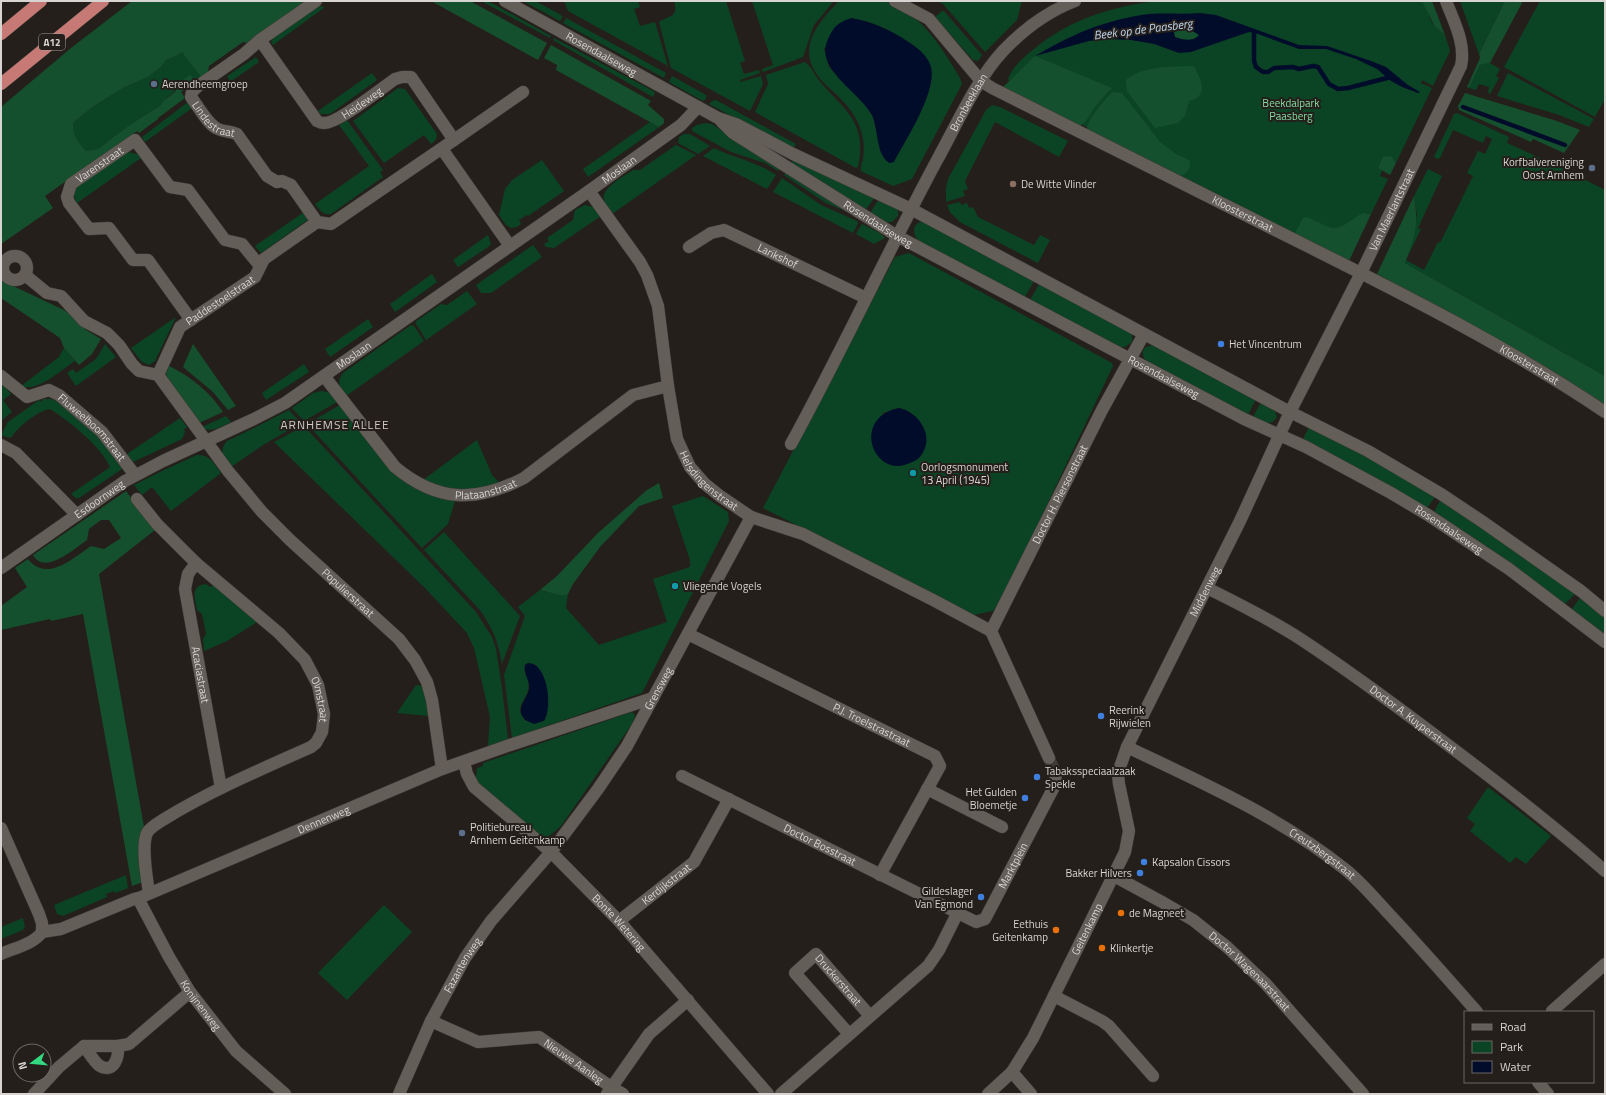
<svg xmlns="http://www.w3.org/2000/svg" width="1606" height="1095" viewBox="0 0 1606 1095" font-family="'Titillium Web',sans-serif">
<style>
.green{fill:#0b4425;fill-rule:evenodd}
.forest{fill:#15502e}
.water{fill:#000c29;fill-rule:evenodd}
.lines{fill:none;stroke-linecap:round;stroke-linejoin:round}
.stream{stroke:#000c29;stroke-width:4.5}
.minor-tunnel{stroke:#3f3a35;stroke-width:12;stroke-dasharray:12 6;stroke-linecap:butt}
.minor-casing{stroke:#3e3a36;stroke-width:13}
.highway-casing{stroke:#3e3a36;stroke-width:13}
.minor{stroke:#645e58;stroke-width:12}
.highway{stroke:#c77a75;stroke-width:12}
.service-dot{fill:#5c6f8a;stroke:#241f1a;stroke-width:1.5}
.education-dot{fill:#8d6e63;stroke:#241f1a;stroke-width:1.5}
.shop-dot{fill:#3f7fe0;stroke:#241f1a;stroke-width:1.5}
.culture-dot{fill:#0f9aa8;stroke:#241f1a;stroke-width:1.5}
.food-dot{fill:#e8710a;stroke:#241f1a;stroke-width:1.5}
.labels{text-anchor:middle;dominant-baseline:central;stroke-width:4;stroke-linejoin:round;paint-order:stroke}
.shield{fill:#241f1a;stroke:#a29e9a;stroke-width:1}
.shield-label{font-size:10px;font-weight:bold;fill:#d8d4d1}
.street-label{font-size:11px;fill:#d8d4d1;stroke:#241f1a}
.poi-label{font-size:11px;fill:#d8d4d1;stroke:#241f1a;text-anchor:start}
.park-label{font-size:11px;fill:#86d9a2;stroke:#241f1a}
.water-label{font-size:12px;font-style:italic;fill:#bfd5f1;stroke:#241f1a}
.neighbourhood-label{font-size:12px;letter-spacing:1px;fill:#d1cac3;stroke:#241f1a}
</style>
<rect width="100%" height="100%" fill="#241f1a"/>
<g class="green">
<path d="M481,1H488L551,36L550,38Z"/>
<path d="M523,1H535L563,16L560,21Z"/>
<path d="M564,1H638L640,7L634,9L640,26L655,22L668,66L568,11Z"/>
<path d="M674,1H726L745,61L740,63L744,74L759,70L760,73L740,80V82L761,76L763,84L750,111L671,68L659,22C669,15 679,18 674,1Z"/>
<path d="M752,1H834L814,25L803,57L763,72L762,69L773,65Z"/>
<path d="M839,1C852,1 868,0 882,1C919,9 942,48 960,78L962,84L912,179L893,186L861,171C860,167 862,163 863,159C865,146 863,134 858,123C851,107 838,96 826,85C794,53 813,28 839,1ZM851,18C877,22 902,36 922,52L914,123L901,148L881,152L873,117L866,106L829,67L824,49Z"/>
<path d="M938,1H1022L1017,20L985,52L943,4Z"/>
<path d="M1156,1H1425L1430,19L1435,27L1445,35L1450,51L1433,86L1422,80L1421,83L1432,88L1396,163L1394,159L1388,156L1380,176L1388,179L1371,214L1366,213L1349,245L1313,243L1134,152L1066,116L1012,78L1009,81L1008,79C1013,66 1024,57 1034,49C1070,19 1111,7 1156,1Z"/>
<path d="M1460,1H1505L1479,54Z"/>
<path d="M1540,1H1605V99L1595,117L1504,67Z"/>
<path d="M318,6L325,7L273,45L271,42L273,38Z"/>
<path d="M942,11H944L982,55L978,61L973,60L936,18V16Z"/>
<path d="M566,18L666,73L664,78L563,23Z"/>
<path d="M554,38L655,92L653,97L553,40Z"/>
<path d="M182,51L201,77L177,89L162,102L161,105L128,126L98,149L86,151C78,144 70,133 74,122L94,106L123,88L148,77L161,67L166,60L176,56Z"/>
<path d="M256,57L259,62L230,82L227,76Z"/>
<path d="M805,62C812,67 816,78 822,84C848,113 867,124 858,167L856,168L755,112L768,84L766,75Z"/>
<path d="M1490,63L1500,69L1496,76L1499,78L1490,94L1488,92L1489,87L1479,84L1476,90L1469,88L1480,65Z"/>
<path d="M372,73L377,80L330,114H321L318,111Z"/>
<path d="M1508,73L1594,119L1589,127L1559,115L1497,96Z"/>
<path d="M672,76L706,95V99L703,101L669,82Z"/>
<path d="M398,88L405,89L437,134C437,139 435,141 431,144L424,135L384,163L353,121Z"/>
<path d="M716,100L796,144L793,149L709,104L712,101Z"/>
<path d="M188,102L192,108L145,142L142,137Z"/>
<path d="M992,105L1000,107L1068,141L1059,157L995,122L965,181L968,189L963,191L965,196L946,202V188L948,179L986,110Z"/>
<path d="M1457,113L1509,137L1507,143L1556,165L1605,190V376L1405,263L1417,215L1414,196L1428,169L1442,176L1418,228L1421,229L1406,260L1424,270L1438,242L1440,243L1473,176L1467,173L1478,151L1485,154L1492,139L1486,136L1483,143L1453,130L1440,158L1438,159L1434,157L1454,114Z"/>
<path d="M347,120L383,170L380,172L383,177L331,214C322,215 320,210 315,204L369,166L339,125Z"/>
<path d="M650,122L659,127L588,177L583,169Z"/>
<path d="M705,123L712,124L780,169L778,171L765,163L731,152L692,131V128L697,125Z"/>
<path d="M684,134H690L710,146L698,154L678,143L679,137Z"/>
<path d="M676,145L696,155L612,214C610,210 605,205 604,200C601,188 624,176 633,170H640Z"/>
<path d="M714,148C734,158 757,162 776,175L767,189L703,156Z"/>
<path d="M128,152L137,154L141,158L77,203L76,202L74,195L77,187Z"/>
<path d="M542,160L564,191L528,216L527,215L519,220L521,224L517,227L511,228L506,225L499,215L505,189L512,180Z"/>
<path d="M793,160L874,198L865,211L791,163Z"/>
<path d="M786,172L850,213L826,203L784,175Z"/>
<path d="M782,178L821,205L857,221L858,223L853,233L773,192Z"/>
<path d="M879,199L898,209V216L892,222H884L870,213Z"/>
<path d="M959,202L962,205L967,203L969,208L973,207L978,217L1034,245L1040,235L1050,240L1038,263L960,222L950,212L947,205Z"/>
<path d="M585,205L593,207L601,216L554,248L546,247L544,244L549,241L547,238L573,220L575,210Z"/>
<path d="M304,212L309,219L261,253L255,246Z"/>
<path d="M924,221L1035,279L1025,297L918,241C912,232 912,223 924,221Z"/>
<path d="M862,224L880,233L885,238L874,244L856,234Z"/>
<path d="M488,235L491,244L488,247L458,267L453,260Z"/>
<path d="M533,245L542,257L491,293H481L476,285Z"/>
<path d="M909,253L1112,363L1113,366L1004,595L993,611L973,615L763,508L895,257ZM899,408C913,411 924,423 926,438L901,466C889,465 883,462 876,452L883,413Z"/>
<path d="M432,274L437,282L395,312L390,304Z"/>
<path d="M1041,281L1132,334V342L1125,347H1120L1030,300Z"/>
<path d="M467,291L477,304L426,340L415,322L441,304L447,305Z"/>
<path d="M176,317L155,361L149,365L142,362L131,348Z"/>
<path d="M368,319L373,327L330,357L325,349Z"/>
<path d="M411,325L414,326L424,341L346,396C340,388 336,382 343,373Z"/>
<path d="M105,344L116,357L76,386L67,373L73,369L76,373L96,359Z"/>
<path d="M1152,345L1256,399L1248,415L1147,362C1142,357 1141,351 1146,347Z"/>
<path d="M64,348L75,361C61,370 37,393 21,386L59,357Z"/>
<path d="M304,364L309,372L266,400L262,393Z"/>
<path d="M1,383L11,394L3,400L12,412L3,419L1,423Z"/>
<path d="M321,391L328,392L337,402L304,421L292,408L313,393Z"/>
<path d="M43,399H52L58,402L98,436L122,469L79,498H76L71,494L110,467C100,445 70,422 50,409C39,410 16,428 11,438L1,435L8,422L39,400L41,402Z"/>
<path d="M1261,402C1267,406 1276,409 1277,417C1270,428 1262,421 1253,417Z"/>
<path d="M340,405L407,483L434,496L455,501L448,524L422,548L307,424Z"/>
<path d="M289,410L301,423L263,445L231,467C224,459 218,451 227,441L256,427Z"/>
<path d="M226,416L231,422C222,426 211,434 202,427Z"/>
<path d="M180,418L187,427L184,429L185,432L182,439L133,462L127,454Z"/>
<path d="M304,426L476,612L492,637L496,649L502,688L508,739L488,746L490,717L474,648L467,633L425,588L274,442Z"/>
<path d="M1309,427L1366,456L1435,497L1427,508L1303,439Z"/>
<path d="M477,440L492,475L501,484L480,489H449L423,480Z"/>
<path d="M197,455C210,454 214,464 221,473L171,511L152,487L142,495L134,485L164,470Z"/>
<path d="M703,496L728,512L729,521L642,693L512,738L504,675L525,616L518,607L540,590L563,596L568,594L566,608L599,645L667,622L653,579L690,567V560L672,506ZM528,663L536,665L544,680L525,720C514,707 525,703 528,690C531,681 523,674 525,665Z"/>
<path d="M1441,499L1575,594L1565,604L1434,512Z"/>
<path d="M444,532L520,616L502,664C498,641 493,628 479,609L424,550Z"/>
<path d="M206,584L210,587L213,585L257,622L227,641L204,651L203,639L206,634L202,614L197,610C195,599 190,585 206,584Z"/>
<path d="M1580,598H1581L1605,617V635L1572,609Z"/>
<path d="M416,685L423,686L424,688L429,716L397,713Z"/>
<path d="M632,712L635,715L632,724L561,826L548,837L537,835L482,790L476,778L477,768L483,766V763Z"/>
<path d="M1488,787L1551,836L1526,864L1516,857L1510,863L1470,831L1475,824L1467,818Z"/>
<path d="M126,875L128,888L115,893L114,891L106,894L107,897L63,916L57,914L54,905Z"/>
<path d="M384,905L412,932L347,1000L318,973Z"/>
<path d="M23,918L25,926L23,930L1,939V927Z"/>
</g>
<g class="forest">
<path d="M132,1H308L248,43L243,42L209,66L208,72L201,77L182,52L176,56L166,60L161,67L148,77L123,88L94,106L74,122C70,133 79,144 86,151L98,149L128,126L161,105L162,102L176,91V86L190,75L196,81L181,92L185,98L158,118V119L139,133L137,131L45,196L53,208L1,244V107L71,48Z"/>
<path d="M431,1H470L547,43L538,60Z"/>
<path d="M1422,1H1432L1445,35L1435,27Z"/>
<path d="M1505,1H1523L1490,63L1480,65L1469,88L1467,87L1480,58L1479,54Z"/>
<path d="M1182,29L1191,30L1199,35C1193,42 1183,40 1175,37L1174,32Z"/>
<path d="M551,45L651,101L648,105L664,119V123L659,127L556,70L557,65L544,58Z"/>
<path d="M1035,56L1112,88L1097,104L1085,122L1080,126L1003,87Z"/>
<path d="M1189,66H1194C1198,75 1207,88 1198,97C1196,99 1192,100 1189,101L1185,116L1178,123L1155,128L1127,91L1126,80C1142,66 1169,67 1189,66Z"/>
<path d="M1112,92L1122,93L1160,142L1176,154L1189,160C1192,168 1188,172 1181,176L1087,129C1088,118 1104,101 1112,92Z"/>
<path d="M1465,93L1557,121L1580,130L1564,153L1533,139L1531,142L1459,110L1458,106Z"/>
<path d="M1387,156L1392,157L1396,163L1390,175L1378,168L1383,157Z"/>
<path d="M1414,196C1419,226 1415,236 1405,263L1605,376V405C1532,356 1455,315 1377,274Z"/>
<path d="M1362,213L1371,214L1349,261L1295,233L1303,218L1306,217C1339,230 1330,235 1362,213Z"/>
<path d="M1,277L4,281L11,285L64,310L72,316L86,330L101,339L92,354L79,365L64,348L60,338L1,298Z"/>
<path d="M193,344L236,406L228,410L213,392L183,367Z"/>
<path d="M169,366C190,376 210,392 223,412L199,423L168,379L166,374Z"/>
<path d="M659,483L663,498L639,506L600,547L573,584L568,594L563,596L540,590L557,576L598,533L647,490Z"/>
<path d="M126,491L155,530L99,574L144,827C134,843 141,865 143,882L132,886L83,614L51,621L50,619L1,630V606L27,587L15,568L28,559C47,583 73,558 91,546L104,549L121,538L109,520H101L89,529L87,540C75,548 45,576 33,555Z"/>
</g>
<g class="water">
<path d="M1200,13L1216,15L1299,45L1327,46L1371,61L1386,67L1408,85L1420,92L1418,93L1402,87L1391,81L1377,69L1356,59L1326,49H1299L1258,34L1249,32L1191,52L1179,53L1154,44L1131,40L1108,39L1089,41L1035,56C1071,35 1100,22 1141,15C1161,12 1181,15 1200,13ZM1181,29L1191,30L1199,35C1193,42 1183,40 1175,37L1174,32Z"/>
<path d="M851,18C870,21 891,30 907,41C916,47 926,54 930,64C940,88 905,141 894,162L889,163C875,153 879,129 872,115C859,91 812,68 829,37C835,25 838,23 851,18Z"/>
<path d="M899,408C918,412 935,435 922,454C919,459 915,461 910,463C874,480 850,418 899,408Z"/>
<path d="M528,663C548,663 553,708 544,721L534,724L525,720L521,714C520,704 526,699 529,690C531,681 523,674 525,665Z"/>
</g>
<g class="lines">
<g class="stream">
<path d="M1254,31V61L1256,67L1263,72H1268L1274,68L1293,67L1299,69L1313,66L1318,67L1329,84L1338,89L1348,88L1391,77"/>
<path d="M1463,107L1565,145"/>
</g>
<path class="minor-tunnel" d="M1049,758L1056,773"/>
<g class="minor-casing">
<g id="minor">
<path id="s1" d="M316,1L260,40L317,121C319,122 321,123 323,123C336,125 382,88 395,79L402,77H411L454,140L523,92"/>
<path id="s2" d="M505,1L718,118L738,125L793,154L911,209L1290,412L1368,451L1441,494L1483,522L1581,591L1605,611"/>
<path id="s3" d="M895,1L929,19L981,81L992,88C1097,141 1202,193 1307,246C1409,297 1510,348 1605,412"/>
<path id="s4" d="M260,40L244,54L198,86L192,92L191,97C198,106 208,125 218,129C224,132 230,131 237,134L267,176L277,182L282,181L291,185L317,222L331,224L454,140"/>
<path id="s5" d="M721,121L733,133L897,236L1244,419L1306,447L1391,493L1428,515L1509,569L1605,642"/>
<path d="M442,149L510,246"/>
<path id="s6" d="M589,191L640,262L647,275L658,306L668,386L677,439L690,467L705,484L720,496L751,517L803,534L935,601L991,631"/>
<path id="s7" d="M689,247L711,233L724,230L866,298"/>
<circle cx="15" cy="268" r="12"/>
<path id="s8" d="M25,275L47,293L61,296L84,321L107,333L119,345L132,364L139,371L158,375L228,471L262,512L290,540L399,639L415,660L427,682L432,700L442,769"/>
<path id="s9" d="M191,320L148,260H133L109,228L89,229L69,203L67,197L71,184L135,140L170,187L188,190L225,240L242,244L260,266"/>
<path id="s10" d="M158,375L180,327L255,277L264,259L317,222"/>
<path id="s11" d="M1,376L27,397L49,390L59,395L102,432L135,475"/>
<path id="s12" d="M324,376L395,467C437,502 476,503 524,478L633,395L668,386"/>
<path id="s13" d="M791,444C842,351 886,255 936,162C956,126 976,80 1003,51C1023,30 1049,11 1075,1"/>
<path d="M1,445L16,453L77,515"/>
<path id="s14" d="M137,499L157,524L196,563L279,633L305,660L318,685L324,714L322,732L316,743L311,747C262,769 212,790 166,818C160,822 150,827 147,833C141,846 147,879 149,893"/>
<path id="s15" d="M196,563L188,574L185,589L221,788"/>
<path id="s16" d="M1,568L125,481L163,461L254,419L285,403L589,191L681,125L698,107"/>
<path id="s17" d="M1207,588C1239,604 1272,620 1302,640C1349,671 1395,705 1440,739C1496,781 1552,824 1605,871"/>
<path id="s18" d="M991,631L1102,410L1144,334"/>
<path d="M991,631L1049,758"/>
<path id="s19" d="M688,634L935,756L940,766L880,875"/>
<path id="s20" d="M1127,747C1203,783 1280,817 1346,870C1362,883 1376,900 1390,915C1420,947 1449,980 1477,1012"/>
<path id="s21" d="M464,762L467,774L474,787L551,852L619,921L768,1094"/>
<path id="s22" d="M682,776L976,922L985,919L1055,785L1056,773"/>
<path d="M927,789L1002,827"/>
<path d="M1,828L39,914L42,923V932"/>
<path id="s23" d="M1114,876L1162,902L1193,920L1227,947L1265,983L1363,1094"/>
<path id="s24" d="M139,898L141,904L169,957L190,992L236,1051L285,1094"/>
<path id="s25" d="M619,921L694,862L729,799"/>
<path id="s26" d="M1,954C14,948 34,944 42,932L61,929L134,899L139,898L442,769L510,745L653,698"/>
<path d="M1054,996L1102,1021L1109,1026L1153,1076"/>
<path d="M1552,1011L1605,964"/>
<path id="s27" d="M431,1021L478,1042L539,1037L611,1087L623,1094"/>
<path id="s28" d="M849,1034L795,973L816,954L870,1016"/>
<path d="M84,1046C88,1051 94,1062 100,1066C114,1074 119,1057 118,1046"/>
<path d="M1012,1072L1031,1094"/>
<path d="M1538,1082L1548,1094"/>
<path d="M34,1094L59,1067L84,1046H118L129,1044L190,992"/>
<path id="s29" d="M399,1094L431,1021L465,958L491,921L551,852L598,789L627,746L751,517"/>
<path d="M607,1094L649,1034L688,1000"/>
<path d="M781,1094L928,966L939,950L957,914"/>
<path id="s30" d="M988,1094L1012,1072L1033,1038L1125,852L1129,831L1119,784L1118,775L1120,767L1127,747L1240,521L1290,412L1361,273L1461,66C1466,44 1454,22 1446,1"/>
</g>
</g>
<g class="highway-casing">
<g id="highway">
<path d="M1,34L41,1"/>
<path d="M1,84L103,1"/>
</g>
</g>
<use href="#minor" class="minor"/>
<use href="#highway" class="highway"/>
</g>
<g class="service-dot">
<circle cx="154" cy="84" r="4"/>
<circle cx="1592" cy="168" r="4"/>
<circle cx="462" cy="833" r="4"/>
</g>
<circle class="education-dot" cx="1013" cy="184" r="4"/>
<g class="shop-dot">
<circle cx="1221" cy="344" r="4"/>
<circle cx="1101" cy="716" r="4"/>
<circle cx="1037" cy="777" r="4"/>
<circle cx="1025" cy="798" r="4"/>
<circle cx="1144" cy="862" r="4"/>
<circle cx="1140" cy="873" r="4"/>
<circle cx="981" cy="897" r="4"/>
</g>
<g class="culture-dot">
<circle cx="913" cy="473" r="4"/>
<circle cx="675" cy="586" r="4"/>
</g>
<g class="food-dot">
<circle cx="1121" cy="913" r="4"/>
<circle cx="1056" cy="930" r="4"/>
<circle cx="1102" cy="948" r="4"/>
</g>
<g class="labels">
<rect class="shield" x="39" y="34" width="26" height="16" rx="3"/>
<g class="shield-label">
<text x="52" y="42">A12</text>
</g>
<g class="street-label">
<text stroke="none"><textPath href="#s2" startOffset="110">Rosendaalseweg</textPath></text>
<text stroke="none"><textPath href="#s1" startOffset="218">Heideweg</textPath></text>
<text stroke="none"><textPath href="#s13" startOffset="385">Bronbeeklaan</textPath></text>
<text stroke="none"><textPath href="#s4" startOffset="124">Lindestraat</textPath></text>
<text stroke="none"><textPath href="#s9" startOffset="236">Varenstraat</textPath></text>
<text stroke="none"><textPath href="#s16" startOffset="737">Moslaan</textPath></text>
<text stroke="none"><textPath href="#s30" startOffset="987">Van Maerlantstraat</textPath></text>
<text stroke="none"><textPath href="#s3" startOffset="413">Kloosterstraat</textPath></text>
<text stroke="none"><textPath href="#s5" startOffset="188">Rosendaalseweg</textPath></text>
<text stroke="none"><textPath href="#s7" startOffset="99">Larikshof</textPath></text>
<text stroke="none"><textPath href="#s10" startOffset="101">Paddestoelstraat</textPath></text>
<text stroke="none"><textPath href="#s16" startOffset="413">Moslaan</textPath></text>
<text stroke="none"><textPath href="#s3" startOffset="737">Kloosterstraat</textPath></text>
<text stroke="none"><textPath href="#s5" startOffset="512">Rosendaalseweg</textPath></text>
<text stroke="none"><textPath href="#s11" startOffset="114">Fluweelboomstraat</textPath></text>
<text stroke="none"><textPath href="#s6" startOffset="323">Helsdingenstraat</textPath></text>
<text stroke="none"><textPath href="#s12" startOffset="214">Plataanstraat</textPath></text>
<text stroke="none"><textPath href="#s18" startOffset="153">Doctor H. Piersonstraat</textPath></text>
<text stroke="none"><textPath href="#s16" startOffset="120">Esdoornweg</textPath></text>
<text stroke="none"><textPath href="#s5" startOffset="836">Rosendaalseweg</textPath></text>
<text stroke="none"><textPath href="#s30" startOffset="562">Middenweg</textPath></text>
<text stroke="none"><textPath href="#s8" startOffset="462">Populierstraat</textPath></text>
<text stroke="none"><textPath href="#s15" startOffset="116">Acaciastraat</textPath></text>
<text stroke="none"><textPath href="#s29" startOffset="484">Grensweg</textPath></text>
<text stroke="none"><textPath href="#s14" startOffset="276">Olmstraat</textPath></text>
<text stroke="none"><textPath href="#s17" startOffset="245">Doctor A. Kuyperstraat</textPath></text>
<text stroke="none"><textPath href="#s19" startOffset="205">P.J. Troelstrastraat</textPath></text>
<text stroke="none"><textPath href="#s26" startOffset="351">Dennenweg</textPath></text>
<text stroke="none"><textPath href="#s22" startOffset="154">Doctor Bosstraat</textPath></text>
<text stroke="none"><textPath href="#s20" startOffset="223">Creutzbergstraat</textPath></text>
<text stroke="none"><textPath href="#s22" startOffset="398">Marktplein</textPath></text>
<text stroke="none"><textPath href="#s25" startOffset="60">Kerdijkstraat</textPath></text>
<text stroke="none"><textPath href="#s21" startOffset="226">Bonte Wetering</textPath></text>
<text stroke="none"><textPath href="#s30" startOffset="194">Geitenkamp</textPath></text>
<text stroke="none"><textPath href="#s29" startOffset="144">Fazantenweg</textPath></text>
<text stroke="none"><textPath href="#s23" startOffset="167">Doctor Wagenaarstraat</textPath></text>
<text stroke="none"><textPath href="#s28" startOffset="144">Druckerstraat</textPath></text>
<text stroke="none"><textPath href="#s24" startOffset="124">Konijnenweg</textPath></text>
<text stroke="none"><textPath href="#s27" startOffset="155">Nieuwe Aanleg</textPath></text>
</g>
<g class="poi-label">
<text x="162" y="84">Aerendheemgroep</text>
<text x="1584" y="162" text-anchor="end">Korfbalvereniging<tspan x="1584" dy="13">Oost Arnhem</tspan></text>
<text x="1021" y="184">De Witte Vlinder</text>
<text x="1229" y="344">Het Vincentrum</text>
<text x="921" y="467">Oorlogsmonument<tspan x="921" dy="13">13 April (1945)</tspan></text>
<text x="683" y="586">Vliegende Vogels</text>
<text x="1109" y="710">Reerink<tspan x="1109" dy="13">Rijwielen</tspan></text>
<text x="1045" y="771">Tabaksspeciaalzaak<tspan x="1045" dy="13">Spekle</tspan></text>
<text x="1017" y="792" text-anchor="end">Het Gulden<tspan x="1017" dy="13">Bloemetje</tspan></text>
<text x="470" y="827">Politiebureau<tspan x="470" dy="13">Arnhem Geitenkamp</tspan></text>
<text x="1152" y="862">Kapsalon Cissors</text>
<text x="1132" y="873" text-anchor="end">Bakker Hilvers</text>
<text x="973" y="891" text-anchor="end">Gildeslager<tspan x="973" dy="13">Van Egmond</tspan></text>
<text x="1129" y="913">de Magneet</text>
<text x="1048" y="924" text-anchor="end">Eethuis<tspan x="1048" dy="13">Geitenkamp</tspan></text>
<text x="1110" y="948">Klinkertje</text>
</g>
<g class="park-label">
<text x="1291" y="103">Beekdalpark<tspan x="1291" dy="13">Paasberg</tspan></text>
</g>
<g class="water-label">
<text transform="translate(1143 29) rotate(-7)">Beek op de Paasberg</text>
</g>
<g class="neighbourhood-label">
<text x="335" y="424">ARNHEMSE ALLEE</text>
</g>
</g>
<rect width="1606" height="1095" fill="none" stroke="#d8d4d1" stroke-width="4"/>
<rect x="1464" y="1011" width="130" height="72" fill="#241f1a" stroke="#6c6763"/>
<rect x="1472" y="1024" width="20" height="6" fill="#645e58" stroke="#6c6763"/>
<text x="1500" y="1031" font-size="12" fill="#d8d4d1">Road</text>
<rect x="1472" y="1041" width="20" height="12" fill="#0b4425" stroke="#6c6763"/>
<text x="1500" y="1051" font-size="12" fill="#d8d4d1">Park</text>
<rect x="1472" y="1061" width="20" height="12" fill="#000c29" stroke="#6c6763"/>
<text x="1500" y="1071" font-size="12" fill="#d8d4d1">Water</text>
<g transform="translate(32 1063) rotate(254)"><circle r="19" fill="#241f1a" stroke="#6c6763"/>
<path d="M0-3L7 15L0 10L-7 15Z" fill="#33d881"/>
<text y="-6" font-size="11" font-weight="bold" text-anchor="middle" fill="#d8d4d1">N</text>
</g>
</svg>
